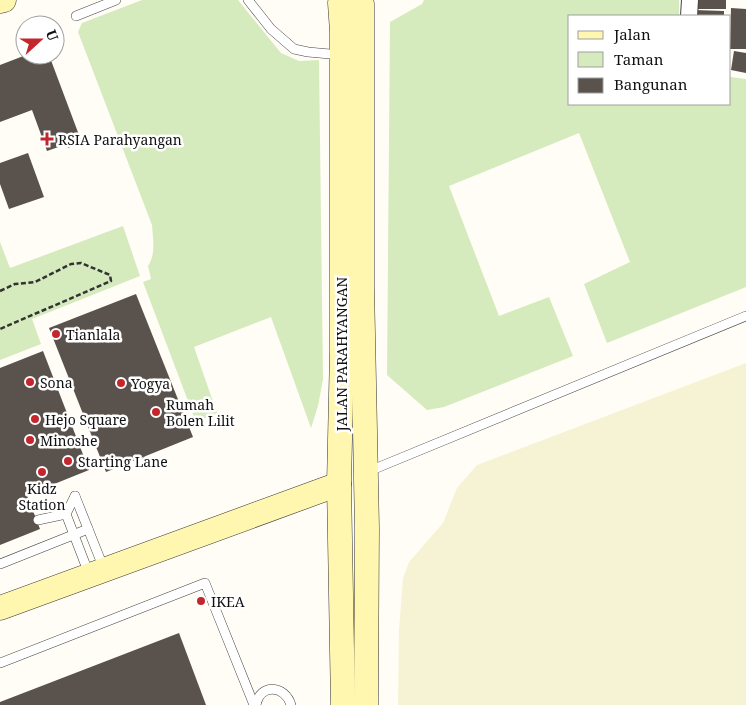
<svg xmlns="http://www.w3.org/2000/svg" width="746" height="705" viewBox="0 0 746 705" font-family="'Noto Serif',serif">
<style>
.farmland{fill:#f6f3d4}
.green{fill:#d5ebbd}
.building{fill:#5a524d}
.lines{fill:none;stroke-linecap:round;stroke-linejoin:round}
.lane-casing{stroke:#444;stroke-width:10}
.street-casing{stroke:#444;stroke-width:18}
.secondary-casing{stroke:#333;stroke-width:25}
.path{stroke:#333;stroke-width:2.5;stroke-dasharray:5 2.5;stroke-linecap:butt}
.lane{stroke:#fff;stroke-width:9}
.street{stroke:#fff;stroke-width:16}
.secondary{stroke:#fff6b0;stroke-width:24}
.poi-dot{fill:#c4262e;stroke:#fff;stroke-width:2}
.labels{text-anchor:middle;dominant-baseline:central;stroke-width:5;stroke-linejoin:round;paint-order:stroke}
.poi-label{font-size:14px;fill:#111;stroke:#fff;text-anchor:start}
.street-label{font-size:14px;fill:#111;stroke:#fff}
</style>
<rect width="100%" height="100%" fill="#fffdf5"/>
<path class="farmland" d="M746,363V705H398L399,630L403,578L409,562L443,523L457,488L477,465Z"/>
<g class="green">
<path d="M142,0H238L281,53L299,61L319,60L323,379L318,406L311,428L271,317L194,347L217,413L196,422L143,282L151,279L148,266C156,254 153,239 152,225L78,32L82,23Z"/>
<path d="M424,0H679V16H570V104H730V77L746,79V287L607,343L584,284L630,262L579,133L449,186L499,316L549,297L573,356L444,407L427,410L387,375L390,22L422,4Z"/>
<path d="M123,226L140,276L32,319L41,344L0,360V242L10,268Z"/>
</g>
<g class="building">
<rect x="695" y="0" width="31" height="9"/>
<path d="M731,8L746,9V49H730Z"/>
<path d="M694,10L724,11V16H694Z"/>
<path d="M734,51L746,53V73L731,70Z"/>
<path d="M26,55H49L82,143L68,148L67,144L47,151L32,110L0,122V65Z"/>
<path d="M28,153L44,197L9,209L0,184V163Z"/>
<path d="M136,294L193,437L106,472L49,328Z"/>
<path d="M43,351L89,470L27,495L40,529L0,545V368Z"/>
<path d="M179,633L206,705H0V702Z"/>
</g>
<g class="lines">
<g class="lane-casing">
<g id="lane">
<path d="M248,0L271,29L294,49L308,52L341,55"/>
<path d="M76,16L116,0"/>
<path d="M367,472L746,316"/>
<path d="M75,496L66,514L89,574"/>
<path d="M75,496L104,569"/>
<path d="M38,520L66,514"/>
<path d="M0,564L88,529"/>
<path d="M0,663L205,583L254,705"/>
<path d="M256,705C260,683 285,685 291,705"/>
</g>
</g>
<g class="street-casing">
<path id="street" d="M689,16L690,0"/>
</g>
<g class="secondary-casing">
<g id="secondary">
<path d="M0,1L4,0"/>
<path d="M340,3L342,32V351L339,484L343,705"/>
<path d="M362,4V286L367,528L366,705"/>
<path d="M0,608L339,484"/>
</g>
</g>
<g class="path">
<path d="M0,291L15,284L35,282L71,264L81,263L110,275L111,281L0,329"/>
<path d="M84,442L94,439"/>
<path d="M144,457L148,468"/>
</g>
<use href="#lane" class="lane"/>
<use href="#street" class="street"/>
<use href="#secondary" class="secondary"/>
</g>
<g class="poi-dot">
<path d="M44.5 131.5h5v5h5v5h-5v5h-5v-5h-5v-5h5z"/>
<circle cx="56" cy="334" r="5"/>
<circle cx="30" cy="382" r="5"/>
<circle cx="121" cy="383" r="5"/>
<circle cx="156" cy="412" r="5"/>
<circle cx="35" cy="419" r="5"/>
<circle cx="30" cy="440" r="5"/>
<circle cx="68" cy="461" r="5"/>
<circle cx="42" cy="472" r="5"/>
<circle cx="201" cy="601" r="5"/>
</g>
<g class="labels">
<g class="poi-label">
<text x="58" y="139">RSIA Parahyangan</text>
<text x="66" y="334">Tianlala</text>
<text x="40" y="382">Sona</text>
<text x="131" y="383">Yogya</text>
<text x="166" y="404">Rumah<tspan x="166" dy="16">Bolen Lilit</tspan></text>
<text x="45" y="419">Hejo Square</text>
<text x="40" y="440">Minoshe</text>
<text x="78" y="461">Starting Lane</text>
<text x="42" y="488" text-anchor="middle">Kidz<tspan x="42" dy="16">Station</tspan></text>
<text x="211" y="601">IKEA</text>
</g>
<g class="street-label">
<text transform="translate(341 354) rotate(-90)">JALAN PARAHYANGAN</text>
</g>
</g>
<rect x="568" y="15" width="162" height="90" fill="#ffffff" stroke="#a0a0a0"/>
<rect x="578" y="31" width="25" height="8" fill="#fff6b0" stroke="#a0a0a0"/>
<text x="614" y="40" font-size="15" fill="#111111">Jalan</text>
<rect x="578" y="52" width="25" height="15" fill="#d5ebbd" stroke="#a0a0a0"/>
<text x="614" y="65" font-size="15" fill="#111111">Taman</text>
<rect x="578" y="78" width="25" height="15" fill="#5a524d" stroke="#a0a0a0"/>
<text x="614" y="90" font-size="15" fill="#111111">Bangunan</text>
<g transform="translate(40 40) rotate(69)"><circle r="24" fill="#ffffff" stroke="#a0a0a0"/>
<path d="M0-4L9 19L0 12L-9 19Z" fill="#c4262e"/>
<text y="-8" font-size="14" font-weight="bold" text-anchor="middle" fill="#111111">U</text>
</g>
</svg>
